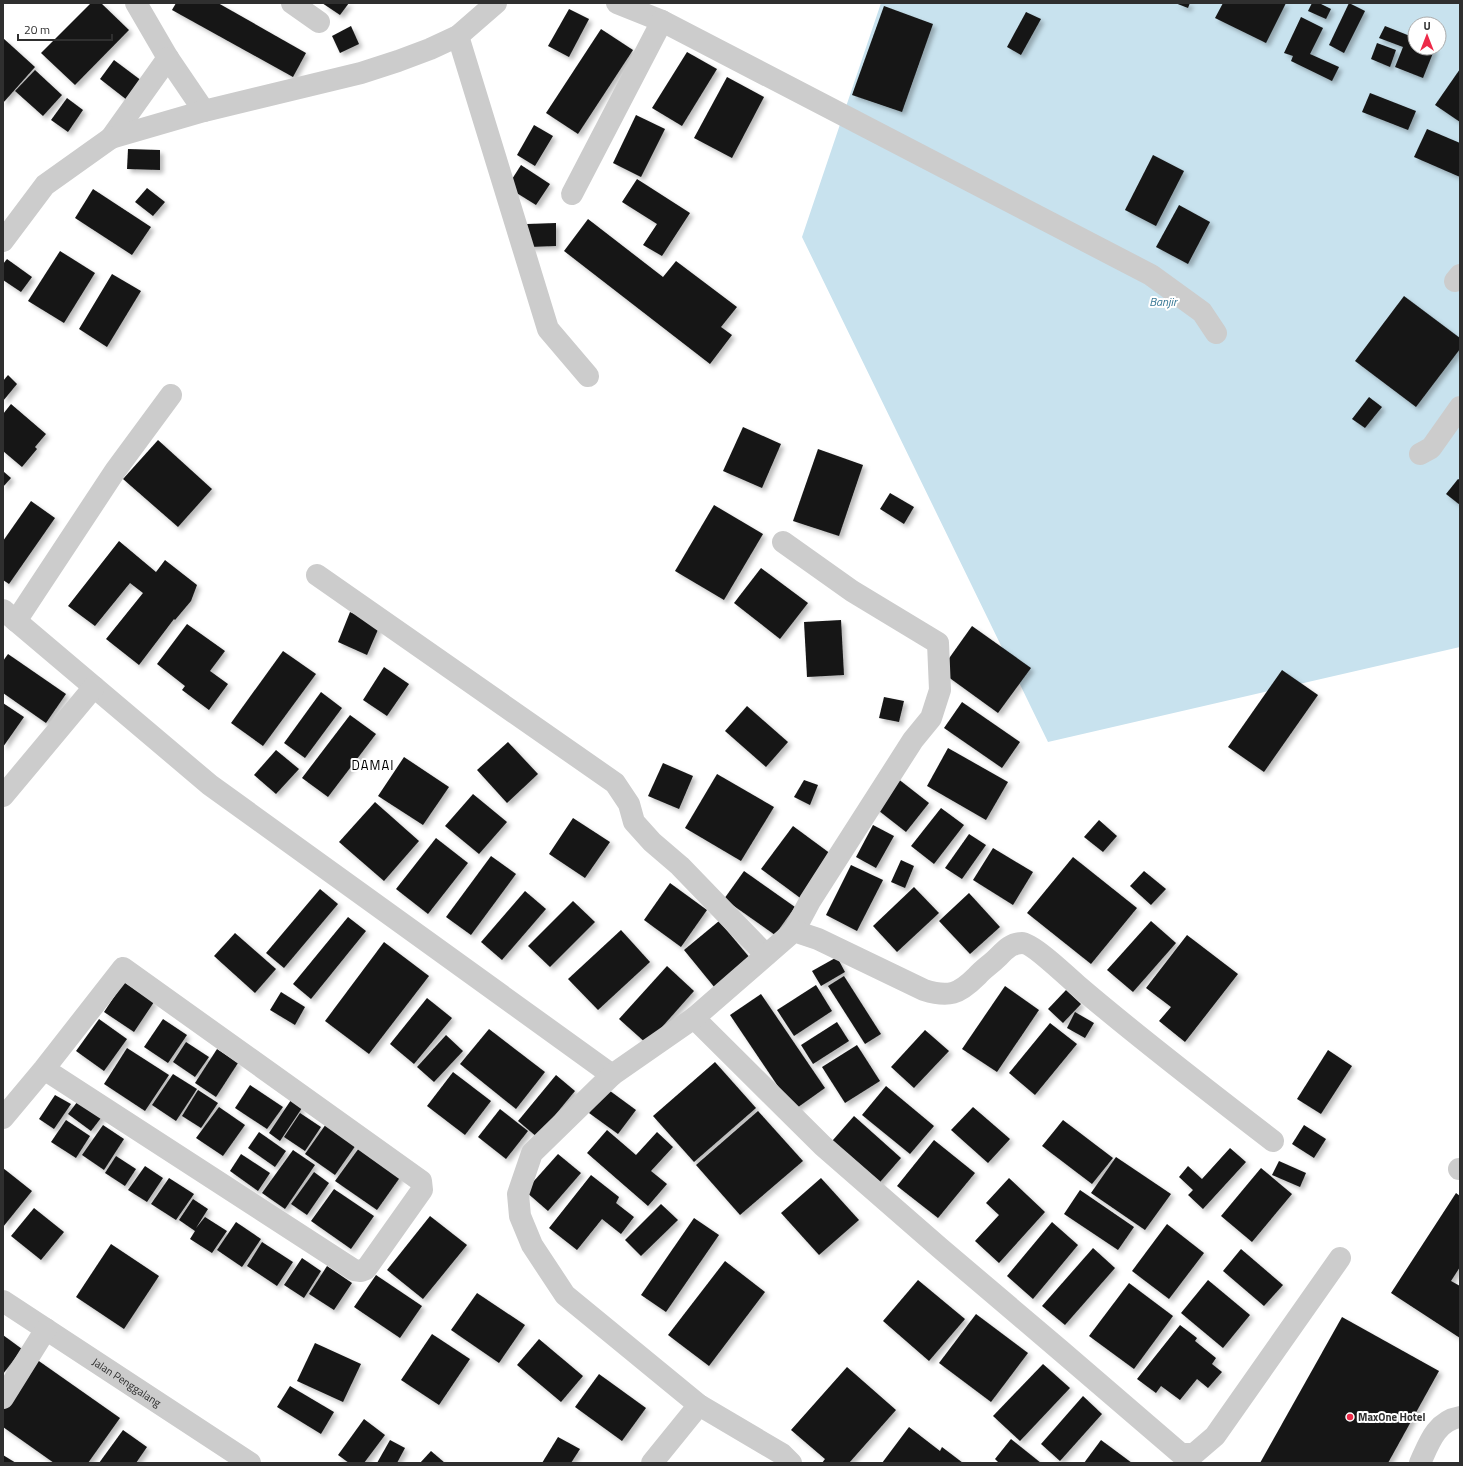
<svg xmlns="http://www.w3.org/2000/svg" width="1463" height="1466" viewBox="0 0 1463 1466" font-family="'Titillium Web',sans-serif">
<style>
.water{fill:#c8e2ee;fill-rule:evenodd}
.building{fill:#161616;filter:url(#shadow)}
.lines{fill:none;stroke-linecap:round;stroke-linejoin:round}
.minor{stroke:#ccc;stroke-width:22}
.poi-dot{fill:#ed2a49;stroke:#fff;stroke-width:1.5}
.labels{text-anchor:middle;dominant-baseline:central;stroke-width:4;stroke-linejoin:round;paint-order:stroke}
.street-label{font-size:11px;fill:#2f2f2f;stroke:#fff}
.poi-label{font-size:11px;font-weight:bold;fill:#2f2f2f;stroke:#fff;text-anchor:start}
.water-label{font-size:12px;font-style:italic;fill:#397996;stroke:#fff}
.quarter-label{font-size:13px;letter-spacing:1px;fill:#000;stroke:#fff}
</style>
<defs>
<filter id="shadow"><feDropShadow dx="3.5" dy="3.5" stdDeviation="2" flood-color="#0004"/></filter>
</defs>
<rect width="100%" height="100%" fill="#fff"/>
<path class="water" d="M881,3H1460V647L1048,742L802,237ZM1415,24H1439V48H1415Z"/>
<g class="building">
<path d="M91,3H101L129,30L75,85L41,53Z"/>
<path d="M176,3H218L306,53L293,77L172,10Z"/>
<path d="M322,3H349L340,15Z"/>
<path d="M1175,3H1190L1188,8Z"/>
<path d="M1223,3H1286L1266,43L1215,18Z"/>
<path d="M1312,3H1319L1331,9L1326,19L1308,11Z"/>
<path d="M1349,3L1365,11L1344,53L1329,45Z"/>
<path d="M884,6L933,24L902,112L852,95Z"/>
<path d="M569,9L589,19L569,57L548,46Z"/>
<path d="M1026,12L1041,19L1021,55L1007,47Z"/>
<path d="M1301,17L1323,28L1310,54L1339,67L1332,81L1291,61L1293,56L1284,53Z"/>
<path d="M351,26L359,44L340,53L332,36Z"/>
<path d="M1385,26L1415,38V48H1435L1423,78L1395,67L1403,47L1379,38Z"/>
<path d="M601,29L633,50L578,134L546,113Z"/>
<path d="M3,38L35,67L3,103Z"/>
<path d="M1377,43L1396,50L1390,67L1371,59Z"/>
<path d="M687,52L717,69L682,126L652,108Z"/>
<path d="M114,60L142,81L127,100L100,79Z"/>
<path d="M1460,69V122L1435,105Z"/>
<path d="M35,70L62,95L43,116L15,91Z"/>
<path d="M727,77L764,97L732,158L694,138Z"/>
<path d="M1370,93L1416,111L1408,130L1362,112Z"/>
<path d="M67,98L83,110L68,132L51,120Z"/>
<path d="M636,115L665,129L641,177L613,163Z"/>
<path d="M534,125L553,136L535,166L517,155Z"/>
<path d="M1427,129L1460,143V177L1414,157Z"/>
<path d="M128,149L160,150V170L127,169Z"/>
<path d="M1153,155L1184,171L1156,226L1125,210Z"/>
<path d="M521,165L550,184L536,205L507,187Z"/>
<path d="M637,179L690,213L662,256L643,245L657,224L622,202Z"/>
<path d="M147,188L165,202L153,216L135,202Z"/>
<path d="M93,189L151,227L132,255L75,218Z"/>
<path d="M1179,205L1210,222L1188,264L1156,247Z"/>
<path d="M588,219L663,277L676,261L737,307L721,327L732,335L710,364L564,251Z"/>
<path d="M556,223V246L528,247L527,224Z"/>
<path d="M60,251L95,273L64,323L28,301Z"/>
<path d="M7,259L32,277L21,292L3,280V264Z"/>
<path d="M112,274L141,291L107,347L79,329Z"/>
<path d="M1404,296L1460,338V349L1416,407L1355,361Z"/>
<path d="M8,375L17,384L3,401V381Z"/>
<path d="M1369,397L1382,407L1365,428L1352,419Z"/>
<path d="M11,404L46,434L35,447L37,449L22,467L3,451V414Z"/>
<path d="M743,427L781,444L762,488L723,471Z"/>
<path d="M158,440L212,489L178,527L123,479Z"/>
<path d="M818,449L863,465L839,536L793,521Z"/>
<path d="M3,471L11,478L3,487Z"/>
<path d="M1458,479L1460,480V505L1446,494Z"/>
<path d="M890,493L914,507L904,524L880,509Z"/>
<path d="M31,501L55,518L9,584L3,580V541Z"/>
<path d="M714,505L763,534L724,600L675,571Z"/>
<path d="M119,541L156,572L165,560L197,585L191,601L175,620L174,619L139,665L106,639L143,593L130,583L95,626L68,606Z"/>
<path d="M761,568L808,603L780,639L734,603Z"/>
<path d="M350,612L380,625L367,655L338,642Z"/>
<path d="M841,620L844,675L807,677L804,622Z"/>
<path d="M187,624L225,651L210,671L228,684L209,710L182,690L185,686L157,664Z"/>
<path d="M972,626L1031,668L998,713L940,671Z"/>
<path d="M283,651L316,674L263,746L231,723Z"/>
<path d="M8,654L66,694L46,723L3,693V661Z"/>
<path d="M384,667L409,684L387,716L363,700Z"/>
<path d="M1282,670L1318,695L1264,772L1228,747Z"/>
<path d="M321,692L342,708L305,758L284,743Z"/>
<path d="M884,697L904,701L899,722L879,718Z"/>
<path d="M962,702L1020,742L1002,768L944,728Z"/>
<path d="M3,703L24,717L3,747Z"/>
<path d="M747,706L788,742L766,767L725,731Z"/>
<path d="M350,715L376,734L328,797L302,778Z"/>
<path d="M508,742L538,774L507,803L477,770Z"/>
<path d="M948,748L1008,782L986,820L927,786Z"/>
<path d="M276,750L299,769L276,794L254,775Z"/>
<path d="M404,757L449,787L423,825L378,796Z"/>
<path d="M663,763L693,776L679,809L648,796Z"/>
<path d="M717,774L774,807L741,861L685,828Z"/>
<path d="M897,778L929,803L906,832L874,807Z"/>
<path d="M804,780L818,785L810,805L794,797Z"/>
<path d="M473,794L507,822L479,854L445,826Z"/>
<path d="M375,802L419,841L384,881L339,842Z"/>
<path d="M941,808L964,825L934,864L911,846Z"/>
<path d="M573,818L610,842L585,878L549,854Z"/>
<path d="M1099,820L1117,836L1103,852L1084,837Z"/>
<path d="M873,825L894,836L876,868L856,857Z"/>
<path d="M793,826L835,857L803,900L761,869Z"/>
<path d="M969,834L986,845L962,879L945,868Z"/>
<path d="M436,838L468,863L428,914L396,889Z"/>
<path d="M993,848L1033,872L1013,905L973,880Z"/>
<path d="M491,856L516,874L471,935L446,917Z"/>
<path d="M1073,857L1137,908L1091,964L1027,913Z"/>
<path d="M901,860L914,866L905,888L891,882Z"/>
<path d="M851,865L883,880L857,931L826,915Z"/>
<path d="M744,871L795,907L775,935L724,899Z"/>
<path d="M1144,871L1166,889L1151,905L1130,886Z"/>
<path d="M670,883L707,910L681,947L644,920Z"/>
<path d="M914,887L939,913L897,952L873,926Z"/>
<path d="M320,889L338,904L284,968L266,953Z"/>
<path d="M525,891L546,909L502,960L481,942Z"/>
<path d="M969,893L1000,927L970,954L939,921Z"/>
<path d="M573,901L595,922L550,967L528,946Z"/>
<path d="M348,917L366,931L311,999L293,984Z"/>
<path d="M719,921L750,958L715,988L684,950Z"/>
<path d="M1151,921L1176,943L1133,992L1107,970Z"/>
<path d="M621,930L650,962L598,1010L568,979Z"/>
<path d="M235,933L276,969L255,993L214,956Z"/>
<path d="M1187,935L1238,974L1185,1042L1159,1021L1171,1007L1146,988Z"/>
<path d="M384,942L429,976L369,1054L325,1021Z"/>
<path d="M837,957L845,972L821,986L812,971Z"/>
<path d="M667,966L694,991L647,1044L619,1019Z"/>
<path d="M844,976L881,1034L865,1044L828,986Z"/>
<path d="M124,982L154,1002L134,1032L104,1012Z"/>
<path d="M816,985L832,1011L794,1036L777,1010Z"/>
<path d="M1005,986L1039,1010L997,1072L962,1049Z"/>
<path d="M1066,990L1081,1004L1063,1023L1048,1009Z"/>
<path d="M281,992L305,1007L295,1025L270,1010Z"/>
<path d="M761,994L825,1088L794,1110L730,1015Z"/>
<path d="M427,998L452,1018L414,1064L390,1044Z"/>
<path d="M1075,1012L1094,1023L1085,1038L1067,1028Z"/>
<path d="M99,1019L127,1039L104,1071L76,1051Z"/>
<path d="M163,1019L187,1035L168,1063L144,1047Z"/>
<path d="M837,1022L849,1041L813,1064L801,1045Z"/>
<path d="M1050,1023L1077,1044L1035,1095L1009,1073Z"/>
<path d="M489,1029L545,1072L516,1109L460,1064Z"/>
<path d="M925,1030L949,1051L914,1088L891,1067Z"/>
<path d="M446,1035L463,1051L434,1082L417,1067Z"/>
<path d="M186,1042L209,1057L195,1077L173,1062Z"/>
<path d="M857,1045L880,1081L845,1103L822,1067Z"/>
<path d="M127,1048L169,1075L145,1111L104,1084Z"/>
<path d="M217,1049L238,1063L216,1097L195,1083Z"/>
<path d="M1328,1050L1352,1066L1321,1114L1297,1099Z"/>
<path d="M715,1062L756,1108L694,1162L653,1116Z"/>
<path d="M453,1072L491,1101L465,1135L427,1106Z"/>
<path d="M173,1074L197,1089L176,1121L152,1105Z"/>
<path d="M556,1075L575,1091L537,1137L518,1121Z"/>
<path d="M250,1085L283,1107L267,1129L235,1108Z"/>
<path d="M886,1086L934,1126L910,1154L862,1115Z"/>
<path d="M606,1088L636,1110L618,1134L589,1113Z"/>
<path d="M198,1090L218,1103L201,1128L182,1116Z"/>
<path d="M55,1095L71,1104L54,1129L39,1119Z"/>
<path d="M81,1097L104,1114L91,1131L68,1114Z"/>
<path d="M291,1100L302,1108L280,1141L269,1133Z"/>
<path d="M219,1107L245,1125L223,1156L196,1138Z"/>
<path d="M973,1107L1010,1139L988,1163L951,1130Z"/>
<path d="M500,1109L528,1131L506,1159L478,1137Z"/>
<path d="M758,1111L803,1161L740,1215L696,1165Z"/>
<path d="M300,1113L321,1127L305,1151L284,1137Z"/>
<path d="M854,1116L901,1158L874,1189L826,1148Z"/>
<path d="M66,1120L90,1136L76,1158L51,1142Z"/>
<path d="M1063,1120L1113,1158L1092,1184L1042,1146Z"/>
<path d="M326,1124L356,1145L335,1175L305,1154Z"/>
<path d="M103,1125L124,1139L104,1170L82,1155Z"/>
<path d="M1304,1125L1326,1139L1314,1158L1292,1144Z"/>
<path d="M607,1130L636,1155L657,1132L673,1147L651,1171L667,1184L648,1206L587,1153Z"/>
<path d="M259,1132L286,1151L275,1167L248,1148Z"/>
<path d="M934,1140L975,1173L938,1218L897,1186Z"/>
<path d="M359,1148L401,1176L377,1210L335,1181Z"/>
<path d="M1230,1148L1246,1162L1203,1209L1188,1195L1193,1190L1179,1177L1188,1166L1202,1179Z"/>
<path d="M293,1150L315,1165L285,1209L262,1193Z"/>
<path d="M241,1154L270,1173L258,1191L230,1171Z"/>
<path d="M558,1154L581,1173L548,1211L525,1191Z"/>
<path d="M116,1156L136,1169L125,1186L105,1173Z"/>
<path d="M1116,1157L1171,1194L1145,1230L1091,1193Z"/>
<path d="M1279,1161L1306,1173L1300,1187L1272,1175Z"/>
<path d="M145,1166L163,1178L147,1202L128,1190Z"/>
<path d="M3,1168L32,1191L3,1227Z"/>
<path d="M1261,1168L1292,1194L1252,1242L1221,1216Z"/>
<path d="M314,1172L329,1183L307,1215L291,1204Z"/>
<path d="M591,1175L619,1197L616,1203L634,1217L621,1234L602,1219L577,1250L549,1228Z"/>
<path d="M169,1178L194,1194L176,1220L151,1204Z"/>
<path d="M821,1178L859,1220L819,1255L781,1213Z"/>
<path d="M1009,1178L1045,1212L999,1263L975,1241L999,1215L986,1203Z"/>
<path d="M334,1189L374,1216L351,1249L311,1221Z"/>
<path d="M1080,1190L1134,1227L1118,1250L1064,1214Z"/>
<path d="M1456,1193L1460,1196V1267L1451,1281L1460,1286V1338L1391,1293Z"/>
<path d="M193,1199L208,1209L196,1228L205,1217L227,1231L212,1253L190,1239L195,1231L179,1220Z"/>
<path d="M661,1204L678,1220L641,1256L625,1240Z"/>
<path d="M34,1208L64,1232L41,1260L11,1236Z"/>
<path d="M430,1216L467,1245L423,1299L387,1270Z"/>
<path d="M694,1218L719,1235L666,1312L641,1295Z"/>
<path d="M236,1222L261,1239L242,1267L217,1250Z"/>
<path d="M1052,1222L1078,1245L1033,1299L1007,1276Z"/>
<path d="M1167,1224L1204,1253L1169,1299L1132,1271Z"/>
<path d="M262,1242L293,1262L277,1286L247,1266Z"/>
<path d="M111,1244L159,1276L124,1329L76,1297Z"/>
<path d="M1093,1248L1115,1268L1065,1325L1042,1306Z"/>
<path d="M1241,1249L1283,1285L1264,1306L1223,1271Z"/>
<path d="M302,1258L321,1271L304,1298L284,1285Z"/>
<path d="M725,1261L765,1292L709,1366L668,1335Z"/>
<path d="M327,1266L352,1283L334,1310L309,1294Z"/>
<path d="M376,1275L422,1306L400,1338L354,1307Z"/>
<path d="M918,1280L965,1319L929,1361L883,1321Z"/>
<path d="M1208,1280L1250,1315L1223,1348L1181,1313Z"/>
<path d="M1129,1283L1173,1316L1134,1369L1089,1336Z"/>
<path d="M477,1293L525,1325L499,1363L451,1330Z"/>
<path d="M976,1314L1028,1353L991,1402L939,1363Z"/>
<path d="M1342,1317L1439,1371L1388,1463H1260Z"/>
<path d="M1180,1325L1197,1338L1195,1341L1216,1358L1212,1364L1222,1372L1208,1388L1197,1379L1180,1400L1161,1386L1156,1393L1137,1379Z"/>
<path d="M432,1334L470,1359L439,1405L401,1380Z"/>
<path d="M3,1335L22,1349L3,1374Z"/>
<path d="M539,1339L583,1376L561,1402L517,1365Z"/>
<path d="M315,1343L361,1364L343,1402L297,1381Z"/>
<path d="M36,1359L120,1418L88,1463H54L3,1427V1405Z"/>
<path d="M1043,1364L1070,1388L1020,1441L993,1416Z"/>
<path d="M847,1367L896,1410L849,1463H822L825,1459L791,1430Z"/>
<path d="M599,1374L646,1408L622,1441L575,1407Z"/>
<path d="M290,1386L334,1412L321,1434L277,1407Z"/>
<path d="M1083,1396L1102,1414L1060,1461L1041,1444Z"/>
<path d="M364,1419L385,1435L364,1463H349L338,1455Z"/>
<path d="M909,1427L940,1451L942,1447L963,1463H882Z"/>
<path d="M123,1430L147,1447L136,1463H99Z"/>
<path d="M558,1437L580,1449L571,1463H542Z"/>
<path d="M1011,1439L1041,1463H999L995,1459Z"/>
<path d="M390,1440L405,1448L397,1463H377Z"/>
<path d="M1101,1440L1132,1463H1084Z"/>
<path d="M431,1451L445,1463H420Z"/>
<path d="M3,1455L16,1463H3Z"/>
</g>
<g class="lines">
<g class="minor">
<path d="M136,3L168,58L204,111"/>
<path d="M292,3L319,22"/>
<path d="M617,3L662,21L1151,275L1202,312L1216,333"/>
<path d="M458,36L548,329L588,376"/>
<path d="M111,138L168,58"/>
<path d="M572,194L662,21"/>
<path d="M3,241L45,185L111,138L204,111L361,73L398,61L430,49L458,36L496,3"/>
<path d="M1455,281L1460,275"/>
<path d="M1420,454L1431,448L1460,407"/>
<path d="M783,542L852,591L938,643L940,690L931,718L913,740L810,901L794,931"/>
<path d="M317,575L615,783L629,804L634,822L652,842L680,866L766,955"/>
<path d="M3,610L210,785L612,1075"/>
<path d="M16,621L115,471L171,395"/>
<path d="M3,796L94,687"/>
<path d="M694,1018L823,1146L940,1248L1060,1350L1181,1454H1194L1215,1436L1340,1258"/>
<path d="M3,1118L44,1069L123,968L421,1181L422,1190L366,1269L361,1271L354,1270L44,1069"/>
<path d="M1459,1169H1460"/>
<path id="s1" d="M3,1301L250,1463"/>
<path d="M3,1398L46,1329"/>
<path d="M652,1463L699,1405"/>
<path d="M791,1463L782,1454L699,1405L565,1295L532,1245L520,1216L518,1194L532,1153L612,1075L694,1018L794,931L818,939L924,990C949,998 959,994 977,976C983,969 991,964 997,958C1005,950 1011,943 1022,943C1032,943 1068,977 1077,985C1140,1039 1207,1090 1273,1141"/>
<path d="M1420,1463C1429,1443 1436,1421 1460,1417"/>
</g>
</g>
<circle class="poi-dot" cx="1350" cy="1417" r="4"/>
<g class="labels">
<g class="street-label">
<text stroke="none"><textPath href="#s1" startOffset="148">Jalan Penggalang</textPath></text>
</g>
<g class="poi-label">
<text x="1358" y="1417">MaxOne Hotel</text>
</g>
<g class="water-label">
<text x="1163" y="301">Banjir</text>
</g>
<g class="quarter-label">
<text x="373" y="765">DAMAI</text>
</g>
</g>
<rect width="1463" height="1466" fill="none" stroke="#2f2f2f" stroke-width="8"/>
<g transform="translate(1427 36)"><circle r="19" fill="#ffffff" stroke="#acacac"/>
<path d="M0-3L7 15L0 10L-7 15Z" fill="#ed2a49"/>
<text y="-6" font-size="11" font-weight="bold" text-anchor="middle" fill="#2f2f2f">U</text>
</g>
<path d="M18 34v6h94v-6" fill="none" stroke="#2f2f2f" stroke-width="2"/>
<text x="24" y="34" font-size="12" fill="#2f2f2f" stroke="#ffffff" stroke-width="3" paint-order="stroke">20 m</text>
</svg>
